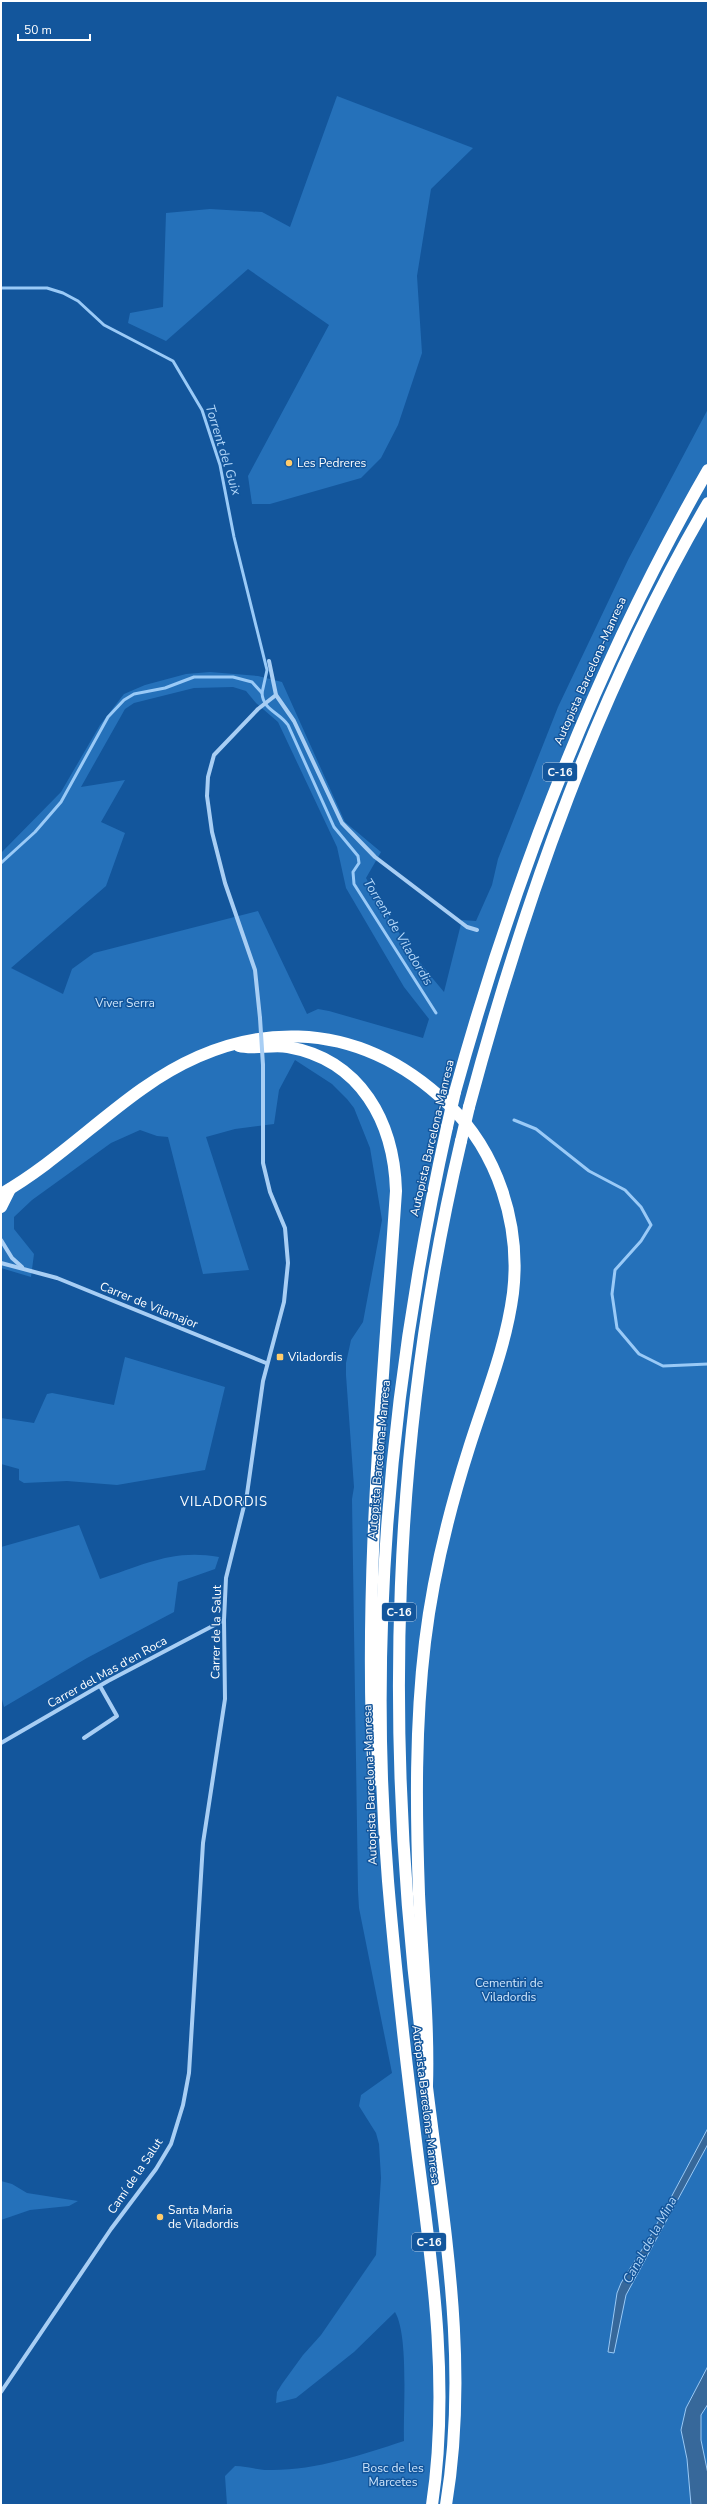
<svg xmlns="http://www.w3.org/2000/svg" width="709" height="2506" viewBox="0 0 709 2506" font-family="'Nunito Sans',sans-serif">
<style>
.green{fill:#2571ba;fill-rule:evenodd}
.water{fill:#37689a;stroke:#9acaf7}
.lines{fill:none;stroke-linecap:round;stroke-linejoin:round}
.stream{stroke:#9acaf7;stroke-width:3}
.street{stroke:#a8cef4;stroke-width:4}
.highway{stroke:#fff;stroke-width:12}
.street-bridge{stroke:#a8cef4;stroke-width:4}
.highway-bridge{stroke:#fff;stroke-width:12}
.poi-dot{fill:#ffcc6b;stroke:#13569c;stroke-width:1.5}
.labels{text-anchor:middle;dominant-baseline:central;stroke-width:3;stroke-linejoin:round;paint-order:stroke}
.shield{fill:#13569c;stroke:#b8cce1;stroke-width:1}
.shield-label{font-size:11px;font-weight:bold;fill:#fff}
.poi-label{font-size:12px;fill:#fff;stroke:#13569c;text-anchor:start}
.street-label{font-size:12px;fill:#fff;stroke:#13569c}
.park-label{font-size:12px;fill:#d0e7fd;stroke:#13569c}
.water-label{font-size:13px;font-style:italic;fill:#b4d8fa;stroke:#13569c}
.neighbourhood-label{font-size:13px;letter-spacing:1px;fill:#fff;stroke:#13569c}
</style>
<rect width="100%" height="100%" fill="#13569c"/>
<g class="green">
<path d="M337,96L473,148L431,189L417,276L422,353L398,425L381,458L361,478L270,504H252L248,476L329,325L248,269L166,341L128,323L130,313L163,307L166,213L210,209L262,212L290,227Z"/>
<path d="M708,409V2128L651,2235L621,2283L617,2293L608,2351L614,2352L622,2307L630,2285L708,2144V2366L686,2408L681,2430L687,2459L691,2505H227L225,2476L235,2466C246,2466 257,2470 268,2470C314,2471 361,2455 404,2441C403,2410 409,2336 395,2312L354,2352L296,2398L276,2403L277,2392L282,2384L303,2355L321,2335L376,2255L381,2178L379,2144L376,2133L359,2106L361,2095L392,2073L359,1908L358,1891L352,1499L354,1487L346,1375V1363L351,1340L363,1322L382,1220L370,1148L354,1108L347,1099L332,1084L295,1060L279,1090L274,1124L235,1129L206,1137L249,1270L203,1274L168,1137L157,1136L140,1130L111,1143L32,1200L14,1217V1229L34,1254L31,1277L1,1268V853L61,792L100,725L124,694L145,685L186,674L210,672L258,676L282,682L345,822L381,852L366,878C387,918 415,958 444,992L462,920L476,921L492,885L498,859L558,707L628,560ZM233,687L246,691L256,703L278,722L337,847L346,888L404,987L429,1019L423,1038L329,1011L318,1009L307,1014L258,911L94,953L72,969L63,994L11,968L106,886L125,833L101,822L125,780L81,787L125,709L134,703L194,688Z"/>
<path d="M125,1357L225,1387L205,1470L117,1485L67,1481L24,1483L19,1480V1469L1,1464V1418L34,1423L47,1394L52,1393L114,1405Z"/>
<path d="M79,1525L100,1579C145,1565 171,1549 219,1557L215,1569L178,1582L174,1612L87,1658L4,1707L1,1696V1547Z"/>
<path d="M1,2181L12,2184L27,2193L78,2201L69,2206L30,2210L1,2220Z"/>
<path d="M708,2404V2474L701,2440V2415Z"/>
</g>
<g class="water">
<path d="M708,2128V2144L626,2295L614,2353L608,2352L617,2293L621,2283L651,2235Z"/>
<path d="M708,2366V2404L701,2415V2440L708,2474V2505H691L687,2459L681,2430L686,2408Z"/>
</g>
<g class="lines">
<g class="stream">
<path d="M1,288H47L63,293L78,301L104,325L173,361L202,410L220,465L234,537L267,670L262,693"/>
<path d="M1,863L35,832L61,802L108,717L124,700L134,694L165,688L194,677H233L252,682L262,693C263,710 279,712 288,725L334,827L358,856L359,863L353,872L354,884L436,1013"/>
<path d="M514,1120L536,1129L589,1171L625,1190L641,1207L651,1225L641,1241L615,1270L612,1294L617,1328L639,1354L663,1366L708,1364"/>
</g>
<g class="street">
<path d="M269,661L276,695L294,721L342,823L375,857L467,927L477,930"/>
<path d="M260,1018L255,970L225,883L212,832L207,796L208,777L214,755L258,709L276,695"/>
<path d="M1,1240L12,1258L22,1267"/>
<path d="M1,1263L57,1278L266,1363"/>
<path d="M84,1738L117,1716L100,1686"/>
<path d="M1,1743L108,1681L224,1620"/>
<path d="M1,2392L111,2229L156,2169L171,2144L183,2105L189,2073L203,1843L225,1699L224,1620L226,1578L247,1494L263,1381L284,1302L288,1263L285,1228L270,1192L263,1163V1065"/>
</g>
<g class="highway">
<path d="M239,1046C254,1050 272,1044 288,1047C361,1060 394,1122 396,1191C383,1387 363,1583 374,1780"/>
<path d="M455,1092C515,875 595,666 708,470"/>
<path d="M469,1107C525,898 598,691 708,503"/>
<path d="M1,1194C52,1165 94,1123 142,1089C243,1017 356,1016 448,1104C498,1152 521,1225 513,1293C506,1347 485,1397 469,1448C449,1511 433,1576 425,1642C415,1725 416,1811 419,1894C422,1958 429,2022 427,2086"/>
<path d="M1,1207L10,1189"/>
<path d="M421,2035C384,1734 391,1437 461,1141"/>
<path d="M426,2079C443,2221 470,2362 446,2505"/>
<path d="M432,2505C449,2392 434,2278 419,2165C407,2071 396,1976 388,1881C367,1628 392,1375 447,1127"/>
</g>
<path class="street-bridge" d="M260,1018L263,1065"/>
<g class="highway-bridge">
<path d="M447,1127L455,1092"/>
<path d="M461,1141L469,1107"/>
</g>
</g>
<g class="poi-dot">
<circle cx="289" cy="463" r="4"/>
<rect x="276" y="1353" width="8" height="8" rx="2"/>
<circle cx="160" cy="2217" r="4"/>
</g>
<g class="labels">
<g class="shield">
<rect x="543" y="763" width="34" height="18" rx="3"/>
<rect x="382" y="1603" width="34" height="18" rx="3"/>
<rect x="412" y="2233" width="34" height="18" rx="3"/>
</g>
<g class="shield-label">
<text x="560" y="772">C-16</text>
<text x="399" y="1612">C-16</text>
<text x="429" y="2242">C-16</text>
</g>
<g class="poi-label">
<text x="297" y="463">Les Pedreres</text>
<text x="288" y="1357">Viladordis</text>
<text x="168" y="2210">Santa Maria<tspan x="168" dy="14">de Viladordis</tspan></text>
</g>
<g class="street-label">
<text transform="translate(590 671) rotate(-66)">Autopista Barcelona-Manresa</text>
<text transform="translate(432 1138) rotate(-77)">Autopista Barcelona-Manresa</text>
<text transform="translate(149 1305) rotate(22)">Carrer de Vilamajor</text>
<text transform="translate(379 1460) rotate(-85)">Autopista Barcelona-Manresa</text>
<text transform="translate(216 1632) rotate(-89)">Carrer de la Salut</text>
<text transform="translate(107 1672) rotate(-29)">Carrer del Mas d'en Roca</text>
<text transform="translate(370 1785) rotate(-92)">Autopista Barcelona-Manresa</text>
<text transform="translate(426 2105) rotate(83)">Autopista Barcelona-Manresa</text>
<text transform="translate(135 2176) rotate(-56)">Camí de la Salut</text>
</g>
<g class="park-label">
<text x="125" y="1003">Viver Serra</text>
<text x="509" y="1983">Cementiri de<tspan x="509" dy="14">Viladordis</tspan></text>
<text x="393" y="2468">Bosc de les<tspan x="393" dy="14">Marcetes</tspan></text>
</g>
<g class="water-label">
<text transform="translate(223 450) rotate(73)">Torrent del Guix</text>
<text transform="translate(398 932) rotate(59)">Torrent de Viladordis</text>
<text transform="translate(650 2240) rotate(-61)">Canal de la Mina</text>
</g>
<g class="neighbourhood-label">
<text x="224" y="1502">VILADORDIS</text>
</g>
</g>
<rect width="709" height="2506" fill="none" stroke="#ffffff" stroke-width="4"/>
<path d="M18 34v6h72v-6" fill="none" stroke="#ffffff" stroke-width="2"/>
<text x="24" y="34" font-size="12" fill="#ffffff" stroke="#13569c" stroke-width="3" paint-order="stroke">50 m</text>
</svg>
